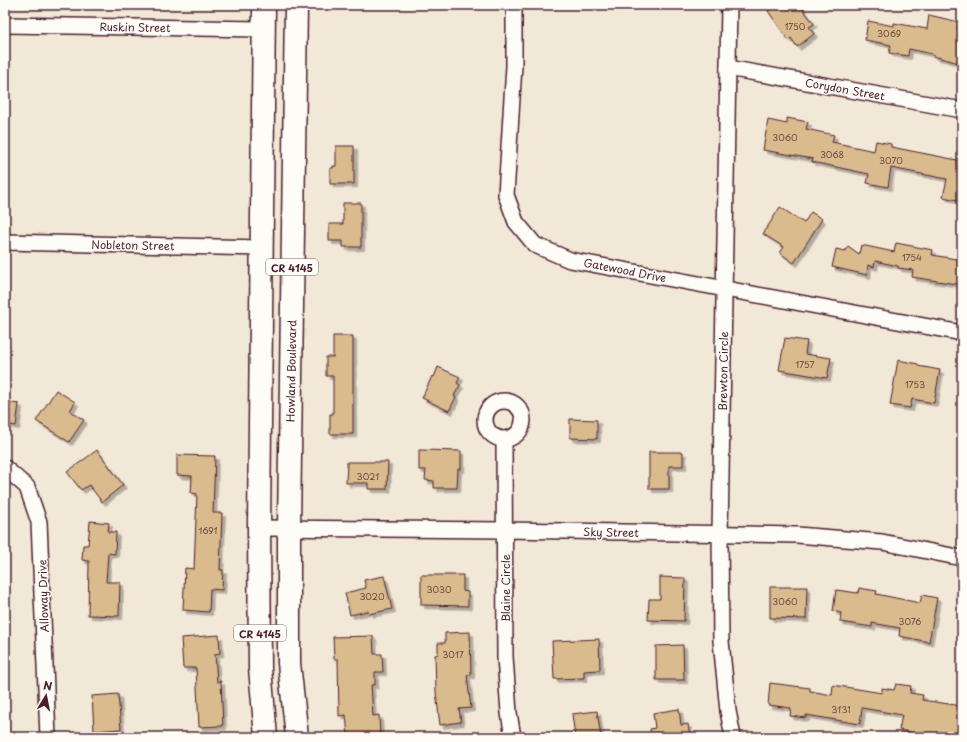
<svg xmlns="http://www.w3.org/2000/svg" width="967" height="742" viewBox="0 0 967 742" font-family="'Playpen Sans',sans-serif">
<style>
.building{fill:#d9bb8d;stroke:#4a1f2b;filter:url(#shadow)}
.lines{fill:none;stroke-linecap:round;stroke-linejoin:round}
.minor-casing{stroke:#4a1f2b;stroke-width:18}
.primary-casing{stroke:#4a1f2b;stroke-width:25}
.minor{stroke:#fdfcf7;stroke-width:15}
.primary{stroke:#fdfcf7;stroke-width:22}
.labels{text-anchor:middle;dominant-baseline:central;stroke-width:3;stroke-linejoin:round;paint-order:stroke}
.number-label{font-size:9px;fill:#6e4644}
.shield{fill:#fdfcf7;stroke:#806168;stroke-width:1}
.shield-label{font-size:10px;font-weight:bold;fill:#4a1f2b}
.street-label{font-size:11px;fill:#4a1f2b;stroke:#fdfcf7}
</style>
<defs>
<filter id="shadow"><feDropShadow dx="3.5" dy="3.5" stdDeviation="0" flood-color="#0004"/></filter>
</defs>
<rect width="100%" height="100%" fill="#f2e8d7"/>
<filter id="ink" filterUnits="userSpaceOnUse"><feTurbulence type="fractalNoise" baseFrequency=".025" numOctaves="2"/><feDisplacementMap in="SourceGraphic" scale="8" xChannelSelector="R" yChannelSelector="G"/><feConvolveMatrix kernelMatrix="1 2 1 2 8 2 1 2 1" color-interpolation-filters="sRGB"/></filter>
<g filter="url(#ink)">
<g class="building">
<path d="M776,5H800L814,24L809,27L814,34L797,47L791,38L788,40L768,11Z"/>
<path d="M929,15L959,22L957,29L962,30V47L959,63L933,56L932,54L909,49L908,56L889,53L891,45L865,40L868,21L894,26V23L927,29Z"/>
<path d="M787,118L808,122L806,129L834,135L832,142L874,151L876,141L891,144V147L962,161V201L943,197L947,179L891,168L888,187L867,183L869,174L812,162L813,159L763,150L768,120L787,124Z"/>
<path d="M336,146H354V184H330V168H333V166H336Z"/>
<path d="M343,203H361V247H343V241H329V224H343Z"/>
<path d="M780,207L804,223L811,212L822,219L794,263L780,253L784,247L763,234Z"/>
<path d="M896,243L933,250L932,255L962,260V285L912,277L913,270L898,268V266L875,261L874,267L868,265L867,275L832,267L836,249L845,251L848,246L859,254L861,245L894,252Z"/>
<path d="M333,336H353V434H330V414H333V376H326V357H333Z"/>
<path d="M785,338L807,341L805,354L831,358L827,378L779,370Z"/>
<path d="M898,360L918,364V366L940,370L934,403L912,399L910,408L890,405Z"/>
<path d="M438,367L460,377L457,383L460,385L454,396L456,397L449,411L422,398L432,376L434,377Z"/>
<path d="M56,390L75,402L70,411L84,420L69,442L36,421Z"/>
<path d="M5,402L19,404L16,426L5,424Z"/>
<path d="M570,419L597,420V439L570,438Z"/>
<path d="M97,450L123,485L102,502L89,485L81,490L67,472Z"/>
<path d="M419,450L461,451V469H458L457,488H434V481L425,480L426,470H419Z"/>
<path d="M649,452H683V466H669V489H649Z"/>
<path d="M177,455L215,456L213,513H222L220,570H223L222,590L210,589L209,612L183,610L185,568L194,569L197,494L191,493L192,476L177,475Z"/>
<path d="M347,462H388L387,489H368V483H346Z"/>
<path d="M90,521L109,523L108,532H116L115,554L108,553L106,582H120L119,616L88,615L89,561L82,560L83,545H88Z"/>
<path d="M421,575H463V591L468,592V606L421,605Z"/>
<path d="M384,576L392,609L369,614L368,611L350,615L345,593L366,588L364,580Z"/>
<path d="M660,577L685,578L684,621L648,620L649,599H660Z"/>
<path d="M770,587H807L806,619L770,618Z"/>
<path d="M859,588L877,591L876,594L920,603L922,595L937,598L929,642L899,636L900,628L872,623V627L840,622L841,613L833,611L836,590L858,593Z"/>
<path d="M470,632L471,675H467L471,708L459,709L461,722L440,725L436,692L435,655L438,654V643H445V633Z"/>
<path d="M219,635L220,653L215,654L217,682L221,681L223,726L199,727L196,668H183L181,638Z"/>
<path d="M373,636L374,654H382L383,672H375V685H371L373,716L379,715L380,737H348L346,715L339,716L338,659H334L333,637Z"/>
<path d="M599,639L600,670L584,671V678L554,679L552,641Z"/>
<path d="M683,645L684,680H656V646Z"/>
<path d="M770,683L810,688V691L832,695L833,685L882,693V688L894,690L896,684L911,686L910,693L923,695L922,700L962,706V737H929V736L899,730L902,715L862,708L860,724L806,715V718L790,716L791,708L768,705Z"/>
<path d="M118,694L121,729L94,731L92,696Z"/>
<path d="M679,709L681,725L688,724L690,737H651L650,729L655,728L653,713Z"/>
<path d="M597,711L601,737H575L572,714Z"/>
</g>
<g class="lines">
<g class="minor-casing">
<g id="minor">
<path d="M514,5V66L506,195L516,222L535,245L570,260L962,333"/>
<path d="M729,5L720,534L721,641L728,711L733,737"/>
<path d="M5,25L264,29"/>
<path d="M728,68L962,110"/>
<path d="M5,242L261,248"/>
<circle cx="504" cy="420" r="19"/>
<path d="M504,439L505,657L509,713L513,737"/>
<path d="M5,468L27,487L39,522L48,737"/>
<path d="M259,528L505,530L797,535L882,542L962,558"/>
</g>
</g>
<g class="primary-casing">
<g id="primary">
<path d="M264,5L259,528L260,668L266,737"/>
<path d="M296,5L289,529V663L297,737"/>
</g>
</g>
<use href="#minor" class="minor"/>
<use href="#primary" class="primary"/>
</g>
</g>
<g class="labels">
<g class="number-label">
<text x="795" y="26">1750</text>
<text x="889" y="33">3069</text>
<text x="785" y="137">3060</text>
<text x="832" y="154">3068</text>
<text x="891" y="160">3070</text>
<text x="912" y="257">1754</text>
<text x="805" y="364">1757</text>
<text x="915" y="384">1753</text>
<text x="368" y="476">3021</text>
<text x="208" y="530">1691</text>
<text x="439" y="589">3030</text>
<text x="372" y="596">3020</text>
<text x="785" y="601">3060</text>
<text x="910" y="621">3076</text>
<text x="453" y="654">3017</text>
<text x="841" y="709">3131</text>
</g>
<g class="shield">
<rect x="266" y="259" width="52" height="16" rx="3"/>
<rect x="234" y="625" width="52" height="16" rx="3"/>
</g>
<g class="shield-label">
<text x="292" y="267">CR 4145</text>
<text x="260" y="633">CR 4145</text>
</g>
<g class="street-label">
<text transform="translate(135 27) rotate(1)">Ruskin Street</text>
<text transform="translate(845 89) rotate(10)">Corydon Street</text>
<text transform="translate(133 245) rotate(1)">Nobleton Street</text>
<text transform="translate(625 270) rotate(11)">Gatewood Drive</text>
<text transform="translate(291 371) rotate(-89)">Howland Boulevard</text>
<text transform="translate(723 371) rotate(-89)">Brewton Circle</text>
<text transform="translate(611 532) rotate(1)">Sky Street</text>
<text transform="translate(505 588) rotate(-90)">Blaine Circle</text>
<text transform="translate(43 596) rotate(-92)">Alloway Drive</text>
</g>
</g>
<rect width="967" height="742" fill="none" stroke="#fdfcf7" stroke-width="20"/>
<rect x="10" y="10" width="947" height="722" fill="none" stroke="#4a1f2b" stroke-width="1.5" filter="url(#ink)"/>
<g transform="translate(46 696) rotate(10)" stroke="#fdfcf7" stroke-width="3" paint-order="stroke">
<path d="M0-3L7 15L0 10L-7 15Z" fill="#4a1f2b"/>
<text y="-6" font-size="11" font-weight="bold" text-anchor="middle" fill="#4a1f2b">N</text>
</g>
</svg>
